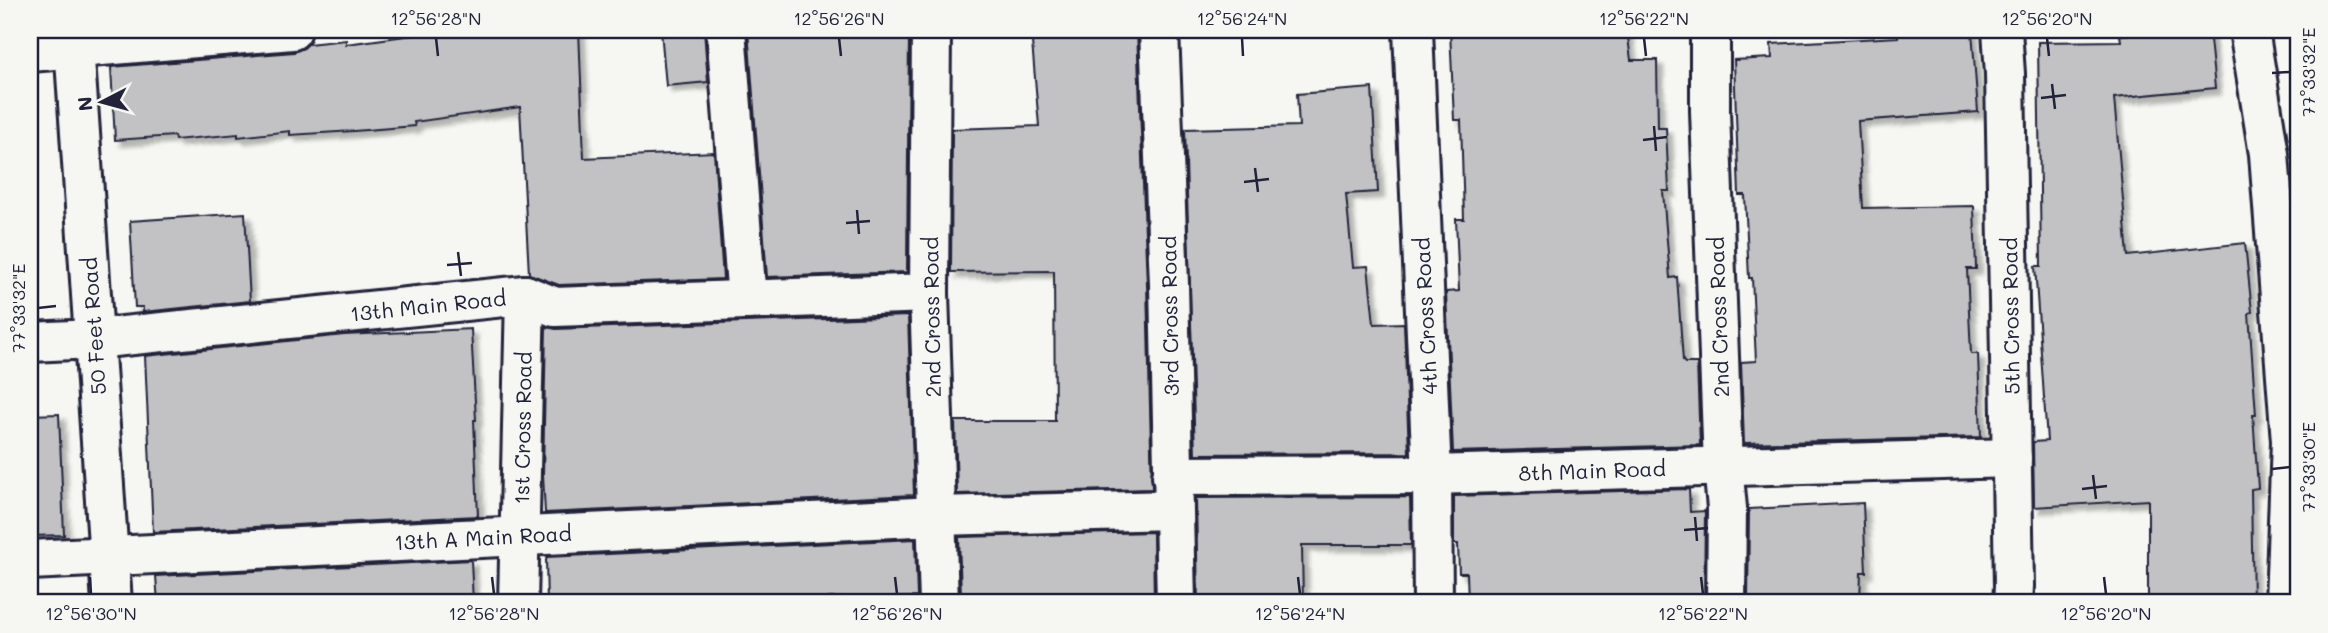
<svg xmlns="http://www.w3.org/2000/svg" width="2328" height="633" viewBox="0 0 2328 633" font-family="Mali,sans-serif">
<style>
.building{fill:#c2c2c4;stroke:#22223b;stroke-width:2;filter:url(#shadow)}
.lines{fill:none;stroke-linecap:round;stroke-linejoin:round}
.street-casing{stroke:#22223b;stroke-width:44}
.secondary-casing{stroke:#22223b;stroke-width:44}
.street{stroke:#f6f6f2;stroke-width:38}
.secondary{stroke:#f6f6f2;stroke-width:38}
.ticks{fill:none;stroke:#22223b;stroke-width:2.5}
.labels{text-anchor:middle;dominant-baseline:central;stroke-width:5;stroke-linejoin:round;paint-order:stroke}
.street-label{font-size:21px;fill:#22223b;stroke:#f6f6f2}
.neatline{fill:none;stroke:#22223b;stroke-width:2.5}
.ticks-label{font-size:18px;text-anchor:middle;fill:#22223b}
</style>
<defs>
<filter id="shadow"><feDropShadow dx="6" dy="6" stdDeviation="2" flood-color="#0004"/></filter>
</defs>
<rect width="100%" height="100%" fill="#f6f6f2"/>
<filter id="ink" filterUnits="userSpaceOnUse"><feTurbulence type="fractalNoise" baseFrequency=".0143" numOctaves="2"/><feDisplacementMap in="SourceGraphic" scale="14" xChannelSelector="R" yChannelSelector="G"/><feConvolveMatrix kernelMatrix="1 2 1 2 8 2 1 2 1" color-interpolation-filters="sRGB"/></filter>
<g filter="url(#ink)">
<g class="building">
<path d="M450,30H459L460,34L502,30H579L584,158L714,152L723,279L559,285L529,274L520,107L414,122L415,126L354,131L290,135V131L238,137V134L175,140L174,136L115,140L111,67L294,52L304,48L308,44L346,40V44Z"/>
<path d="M661,30H704L708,82L666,86Z"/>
<path d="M748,30H909L907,272L767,277Z"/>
<path d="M1031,30H1137L1147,285L1152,489L957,494L955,421H1055L1054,271L951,272L952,129L1039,126Z"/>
<path d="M1450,30H1627L1631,60H1657L1658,128H1666L1669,191H1663L1670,278L1677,277L1683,361L1685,363H1697L1700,445L1453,452L1446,292L1459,291L1456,219H1464L1461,120H1454Z"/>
<path d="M1898,30H1972L1978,112L1858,121L1863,208L1974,206L1976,269H1967L1971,354H1978L1981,437L1744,443L1741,362L1756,361L1752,278H1749L1745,195H1739L1734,60L1772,58L1771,44L1898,37Z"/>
<path d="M2175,30H2209L2215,88L2114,98L2128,256L2245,243L2252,312L2249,313L2256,415H2253L2258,488L2251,489L2253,603H2148V500L2034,507L2033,442L2047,441L2035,266H2041L2038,42L2121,41L2120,35Z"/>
<path d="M1372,88L1378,192L1346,194L1353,267L1368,266L1374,324L1404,323L1409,453L1195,454L1185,129L1299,126L1297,94Z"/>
<path d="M245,213L250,301L143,312V307H135L130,221Z"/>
<path d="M908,316L914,495L545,513L543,474L546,327L556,329Z"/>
<path d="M471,329L476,420H474L478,516L153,532L145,356L344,335Z"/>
<path d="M59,414L64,535L30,536V415Z"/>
<path d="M1689,489L1690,512L1705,511L1704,603H1468L1467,573H1459L1458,544H1454V496Z"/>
<path d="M1410,497L1411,545H1302L1303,603H1198L1196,498Z"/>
<path d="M1863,503L1866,572H1861L1860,603H1748L1749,509Z"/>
<path d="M1153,532L1154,603H968L967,596H961L959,537Z"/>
<path d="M915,539L917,597L829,598V603H547L546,559L547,557Z"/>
<path d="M471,560L473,603H158L156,576Z"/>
</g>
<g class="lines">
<g class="street-casing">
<g id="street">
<path d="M726,30L747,300"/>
<path d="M931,30L929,293L939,603"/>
<path d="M1159,30L1169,284L1176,603"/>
<path d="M1413,30L1432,475L1433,603"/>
<path d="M1710,30V111L1723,466L1727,508L1726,603"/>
<path d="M2002,30L2005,74L2014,586L2013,603"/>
<path d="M2249,30L2269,154L2291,441L2285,603"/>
<path d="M30,52L292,30"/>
<path d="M30,342L94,339L525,295L555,307L929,293"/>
<path d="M1172,476L1432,475L2012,458"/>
<path d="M30,560L936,516L1173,510"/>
<path d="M518,603L525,295"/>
</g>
</g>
<g class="secondary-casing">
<path id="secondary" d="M73,30L112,603"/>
</g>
<use href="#street" class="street"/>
<use href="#secondary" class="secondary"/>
</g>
</g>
<path class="ticks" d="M436,38L438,56M839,38L841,56M1242,38L1243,56M1644,38L1646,56M2047,38L2049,56M2272,73L2290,72M2052,84L2055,109M2041,98L2066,95M1654,126L1656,151M1643,140L1667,137M1255,168L1258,192M1244,182L1269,179M857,210L859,234M846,223L870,221M458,252L461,276M447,265L472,263M38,308L56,306M2272,469L2290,467M2093,475L2096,499M2082,489L2107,486M1695,517L1697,541M1684,530L1708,528M90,577L91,594M492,577L494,594M895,577L897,594M1298,577L1300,594M1701,577L1703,594M2104,577L2106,594"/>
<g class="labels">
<g class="street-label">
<text transform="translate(428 305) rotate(-6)">13th Main Road</text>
<text transform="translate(1169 316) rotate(-91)">3rd Cross Road</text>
<text transform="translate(1425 316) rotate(-93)">4th Cross Road</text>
<text transform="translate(2010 316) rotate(-91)">5th Cross Road</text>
<text transform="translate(931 317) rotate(-91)">2nd Cross Road</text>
<text transform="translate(1718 317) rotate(-92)">2nd Cross Road</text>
<text transform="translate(93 326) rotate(-94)">50 Feet Road</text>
<text transform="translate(522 428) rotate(-89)">1st Cross Road</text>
<text transform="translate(1592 470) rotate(-2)">8th Main Road</text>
<text transform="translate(483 537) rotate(-3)">13th A Main Road</text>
</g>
</g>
<rect width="2328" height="633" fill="none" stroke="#f6f6f2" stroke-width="77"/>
<g transform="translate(102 102) rotate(264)" stroke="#f6f6f2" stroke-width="5" paint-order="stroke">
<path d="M0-5L12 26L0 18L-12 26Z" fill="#22223b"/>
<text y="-10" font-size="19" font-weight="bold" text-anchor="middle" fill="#22223b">N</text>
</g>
<rect x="38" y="38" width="2252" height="556" class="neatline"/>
<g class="ticks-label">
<text x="436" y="25">12°56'28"N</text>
<text x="839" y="25">12°56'26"N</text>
<text x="1242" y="25">12°56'24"N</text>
<text x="1644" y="25">12°56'22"N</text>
<text x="2047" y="25">12°56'20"N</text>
<text transform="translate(2309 72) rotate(-90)" y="6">77°33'32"E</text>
<text transform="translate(19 308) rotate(-90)" y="6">77°33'32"E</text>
<text transform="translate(2309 467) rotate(-90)" y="6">77°33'30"E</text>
<text x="91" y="620">12°56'30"N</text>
<text x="494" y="620">12°56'28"N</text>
<text x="897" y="620">12°56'26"N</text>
<text x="1300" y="620">12°56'24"N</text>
<text x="1703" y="620">12°56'22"N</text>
<text x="2106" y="620">12°56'20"N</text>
</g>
</svg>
